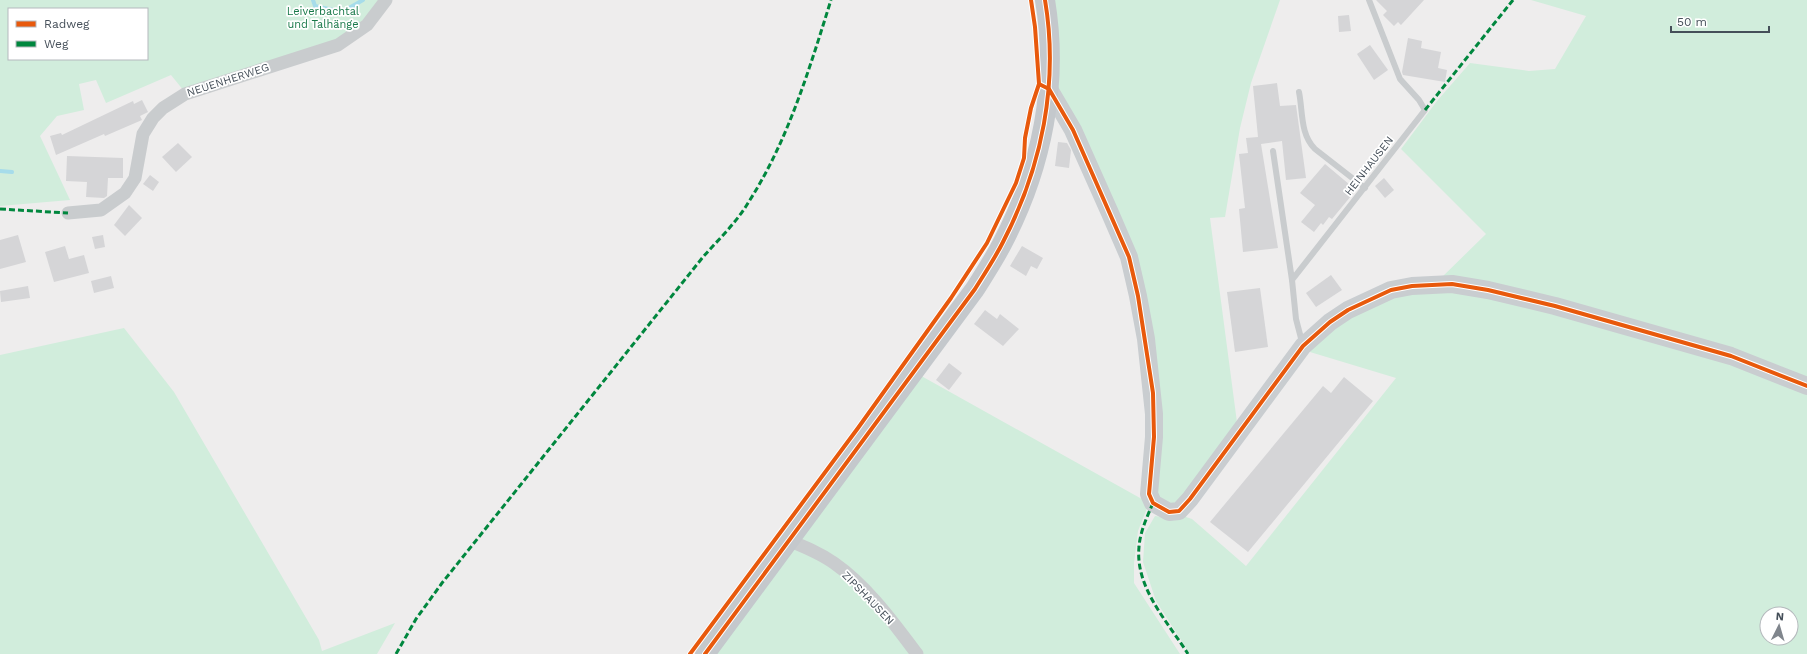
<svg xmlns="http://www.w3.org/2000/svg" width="1807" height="654" viewBox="0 0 1807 654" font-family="'Work Sans',sans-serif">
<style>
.green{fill:#d1eddc;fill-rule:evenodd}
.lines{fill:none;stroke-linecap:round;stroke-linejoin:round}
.stream{stroke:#a6dcea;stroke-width:4}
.building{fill:#d5d5d7}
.lane{stroke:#c9ccce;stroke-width:6}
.street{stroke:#c9ccce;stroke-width:13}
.secondary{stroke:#c9cdd0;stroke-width:18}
.primary{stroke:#c4c8cc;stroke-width:20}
.quiet{stroke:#00873e;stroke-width:3;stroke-dasharray:6 3;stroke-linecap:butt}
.cycleway-casing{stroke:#fff;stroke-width:6}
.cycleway{stroke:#e8590c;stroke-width:4}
.labels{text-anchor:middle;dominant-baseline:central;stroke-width:3.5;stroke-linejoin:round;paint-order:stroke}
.park-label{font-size:11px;fill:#187849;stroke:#fff}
.street-label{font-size:11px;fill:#454f59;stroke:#fff}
</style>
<rect width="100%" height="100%" fill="#eeeded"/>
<g class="green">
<path d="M0,0H382L379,6L336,44L184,91L171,75L106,103L96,80L79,84L84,110L57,116L40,136L70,200L0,206ZM9,9H147V59H9Z"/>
<path d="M1047,0H1280L1251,83L1240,128L1225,217L1210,218L1238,430L1178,510L1154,500L1140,296L1051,86Z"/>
<path d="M1531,0H1807V383L1439,280L1486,234L1401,149L1437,101L1470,63L1529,71L1555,69L1586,16Z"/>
<path d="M1453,286L1663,340L1807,391V654H1190L1156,601L1143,562L1145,533L1155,516L1168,518L1180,515L1192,519L1246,566L1396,378L1310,352L1316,341L1370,302ZM1767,614H1791V638H1767Z"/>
<path d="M124,328L174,392L319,640L322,651L395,623L377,654H0V355Z"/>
<path d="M916,373L1149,503L1138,531L1134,563V583L1180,654H708Z"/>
</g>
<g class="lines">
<g class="stream">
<path d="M313,0L315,6L342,12L363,0"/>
<path d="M0,171L12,172"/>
</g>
</g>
<g class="building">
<path d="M1376,0H1424L1401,25L1398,22L1394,26L1383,15L1387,11Z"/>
<path d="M1349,15L1351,31L1339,32L1338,16Z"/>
<path d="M1408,38L1422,41L1421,48L1441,52L1438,68L1447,70L1445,82L1403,75L1402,72Z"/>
<path d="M1370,45L1388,70L1374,80L1357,54Z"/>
<path d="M1277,83L1280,106L1296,105L1306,178L1286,180L1282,141L1261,144L1278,248L1243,252L1239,209L1245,208L1239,154L1248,153L1246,138L1258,137L1253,86Z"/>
<path d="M142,100L148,112L140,116L142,120L105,136L104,134L56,155L50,136L61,133L62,135L133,101L134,104Z"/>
<path d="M1058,142L1067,143L1071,150L1069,168L1055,166Z"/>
<path d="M178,143L192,157L176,172L162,157Z"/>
<path d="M67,156L123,158V178H108L107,196L104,198L86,197L87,182L66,181Z"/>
<path d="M1325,164L1356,190L1332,219L1329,217L1323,225L1321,223L1314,232L1301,222L1315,205L1300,193Z"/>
<path d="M150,175L159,182L153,191L143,184Z"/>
<path d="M1384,178L1394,190L1385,198L1375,186Z"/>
<path d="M129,205L142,218L125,236L114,225Z"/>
<path d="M18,235L26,262L0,269V240Z"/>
<path d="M103,235L105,247L95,249L92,237Z"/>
<path d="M65,246L69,259L84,255L89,273L54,282L45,252Z"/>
<path d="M1022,246L1043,258L1037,269L1031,266L1026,276L1010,266Z"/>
<path d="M1331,275L1342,290L1316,307L1306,293Z"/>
<path d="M111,276L114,288L94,293L91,281Z"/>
<path d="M28,286L30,298L1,302L0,291Z"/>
<path d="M1260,288L1268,347L1235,352L1227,292Z"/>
<path d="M985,310L997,319L1000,314L1019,329L1003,346L974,324Z"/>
<path d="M949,363L962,373L949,390L936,380Z"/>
<path d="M1344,377L1373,401L1248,552L1210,522L1323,386L1331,393Z"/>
</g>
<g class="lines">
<g class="lane">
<path d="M1299,92C1303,112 1300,134 1315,149L1365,188"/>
<path d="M1273,151L1292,280"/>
<path d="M1302,342L1296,319L1292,280L1425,110L1419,100L1400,79L1369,0"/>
</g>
<g class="street">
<path d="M68,213L101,210L125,193L135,178L143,134L153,118L163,108L185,94L338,45L367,25L386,0"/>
<path d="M790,541C805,547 820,553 834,563C867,586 893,622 917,654"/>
</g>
<path class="secondary" d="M1049,89L1073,130L1110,213L1129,257L1138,296L1146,339L1154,414V437L1149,494L1153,503L1169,512L1179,511L1190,499L1303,346L1330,322L1348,310L1391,290L1412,286L1452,284L1488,290L1555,306L1731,356L1807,386"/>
<path class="primary" d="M705,654L975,289C985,273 995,258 1003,242C1042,167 1059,83 1045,0"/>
<g class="quiet">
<path d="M1425,110L1513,0"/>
<path d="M0,209L68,213"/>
<path d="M1153,503C1147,517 1140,532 1139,547C1135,588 1168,622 1188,654"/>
<path d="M396,654L416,619L442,583L703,257C718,240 736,223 748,203C788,141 809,70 831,0"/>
</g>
<g class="cycleway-casing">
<g id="cycleway">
<path d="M1039,84L1049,89L1073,130L1129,257L1138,296L1153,393L1154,437L1149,494L1153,503L1169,512L1179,511L1190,499L1303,346L1330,322L1348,310L1391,290L1412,286L1452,284L1488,290L1555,306L1731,356L1807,386"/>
<path d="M690,654L858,428L951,298L987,243L1016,183L1024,158L1025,138L1031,108L1039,84L1035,27L1031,0"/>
<path d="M705,654L975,289C985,273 995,258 1003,242C1042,167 1059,83 1045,0"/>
</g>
</g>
<use href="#cycleway" class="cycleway"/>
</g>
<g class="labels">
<g class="park-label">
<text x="323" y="11">Leiverbachtal<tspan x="323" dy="13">und Talhänge</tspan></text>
</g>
<g class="street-label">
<text transform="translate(228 80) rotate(-18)">NEUENHERWEG</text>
<text transform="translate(1369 166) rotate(-52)">HEINHAUSEN</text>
<text transform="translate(868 598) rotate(46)">ZIPSHAUSEN</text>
</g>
</g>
<rect x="8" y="8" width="140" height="52" fill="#ffffff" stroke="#b5b9bd"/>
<rect x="16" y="21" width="20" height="6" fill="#e8590c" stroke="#b5b9bd"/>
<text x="44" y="28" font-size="12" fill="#454f59">Radweg</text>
<rect x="16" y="41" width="20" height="6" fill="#00873e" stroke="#b5b9bd"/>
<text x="44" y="48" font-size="12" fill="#454f59">Weg</text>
<g transform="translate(1779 626) rotate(5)"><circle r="19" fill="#ffffff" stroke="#b5b9bd"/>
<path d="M0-3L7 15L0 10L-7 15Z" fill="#80868d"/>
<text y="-6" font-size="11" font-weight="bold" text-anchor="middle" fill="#454f59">N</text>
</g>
<path d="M1671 26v6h98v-6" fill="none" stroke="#454f59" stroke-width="2"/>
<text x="1677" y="26" font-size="12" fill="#454f59" stroke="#ffffff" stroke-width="3" paint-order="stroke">50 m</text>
</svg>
